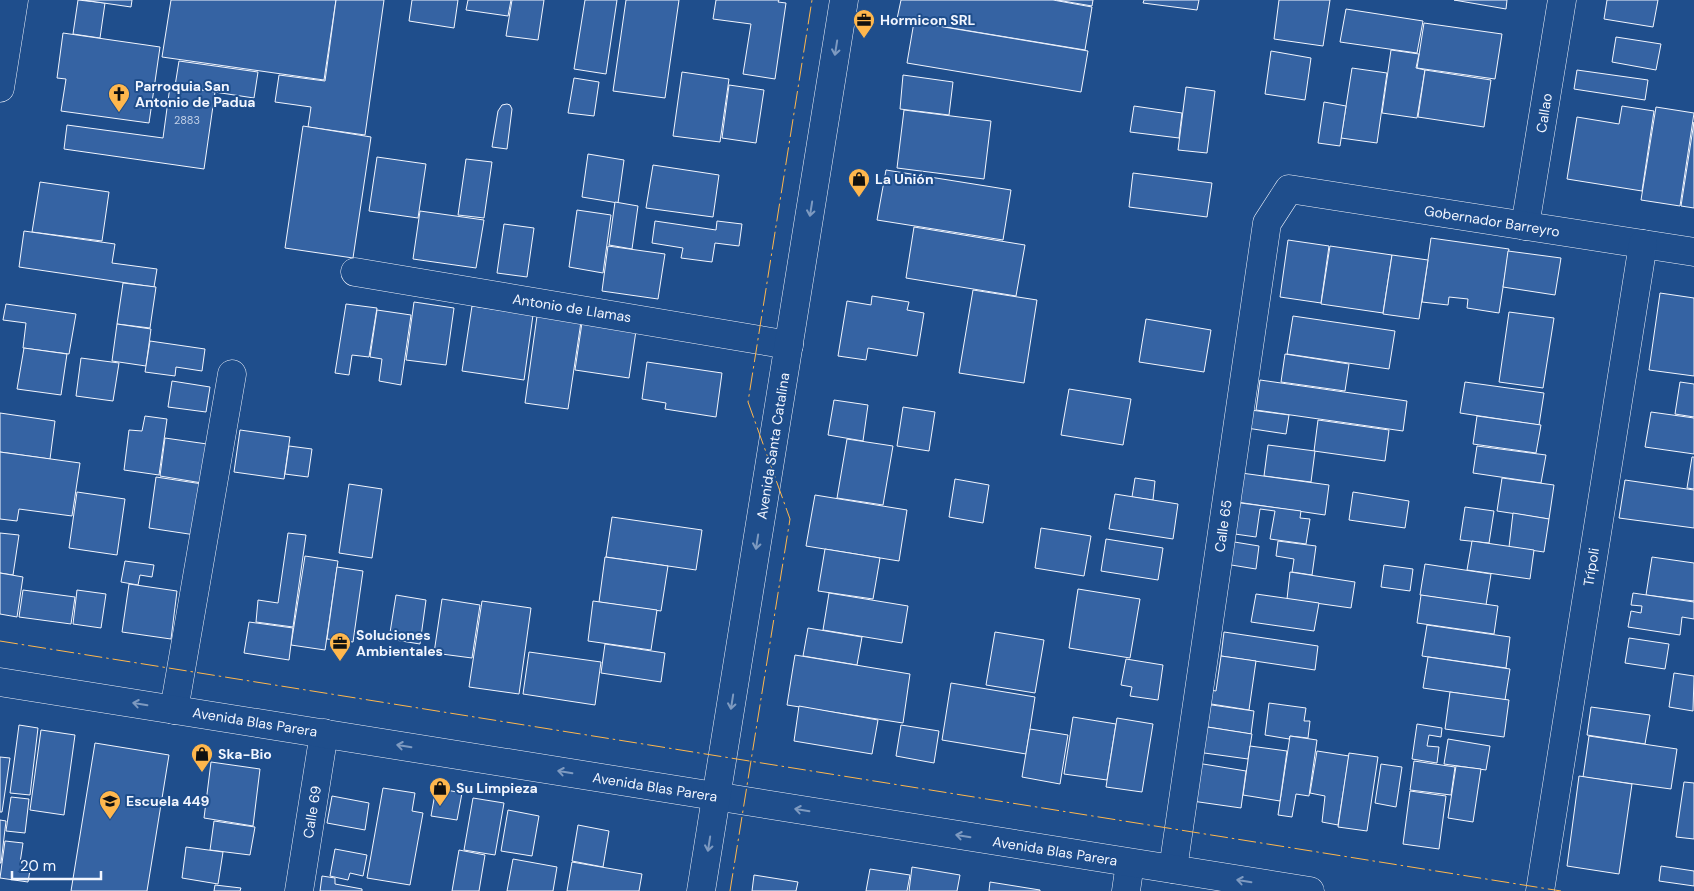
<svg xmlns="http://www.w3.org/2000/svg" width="1694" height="891" viewBox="0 0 1694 891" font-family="'DM Sans',sans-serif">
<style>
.building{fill:#3563a3;stroke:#f2f6ff}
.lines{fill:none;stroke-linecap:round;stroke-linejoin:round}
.minor-casing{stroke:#f2f6ff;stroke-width:29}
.major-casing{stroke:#f2f6ff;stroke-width:29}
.minor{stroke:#1f4e8c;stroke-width:28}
.major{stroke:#1f4e8c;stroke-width:28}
.power{stroke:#ffb74d;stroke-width:1;stroke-dasharray:18 4 2.5 4;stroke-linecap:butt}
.oneway{stroke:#7e9ac0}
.labels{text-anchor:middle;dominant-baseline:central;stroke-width:4;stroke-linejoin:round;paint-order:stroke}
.number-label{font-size:11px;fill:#c3d1e8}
.poi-label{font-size:14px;font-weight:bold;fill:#f2f6ff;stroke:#1f4e8c;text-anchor:start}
.street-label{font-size:14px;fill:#f2f6ff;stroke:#1f4e8c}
</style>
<rect width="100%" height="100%" fill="#1f4e8c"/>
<g class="building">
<path d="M78,0L105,3L100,38L73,34Z"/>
<path d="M83,0H132L131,7Z"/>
<path d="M171,0H336L324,80L162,57Z"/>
<path d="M336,0H384L365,135L308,127L311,107L275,102L279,75L325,81Z"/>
<path d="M412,0H458L454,28L409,21Z"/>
<path d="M468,0H511L508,16L466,10Z"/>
<path d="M512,0H544L538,40L506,36Z"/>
<path d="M585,0H617L606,74L574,69Z"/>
<path d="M626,0H679L665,98L613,91Z"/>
<path d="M716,0H779L778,2L786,3L775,79L743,74L751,24L713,19Z"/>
<path d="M901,0H1053L1092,7L1085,50L897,19Z"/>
<path d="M1057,0H1093L1092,6Z"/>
<path d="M1144,0H1199L1197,10L1143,3Z"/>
<path d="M1279,0H1330L1323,46L1274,39Z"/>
<path d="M1454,0H1507L1506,9Z"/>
<path d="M1607,0H1658L1653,27L1604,19Z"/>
<path d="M1346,9L1423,21L1417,53L1340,42Z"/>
<path d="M914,22L1088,51L1081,92L907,63Z"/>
<path d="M1424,23L1502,34L1495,79L1417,68Z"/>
<path d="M63,33L160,47L149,123L61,111L66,79L57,78Z"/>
<path d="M1616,37L1661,44L1656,70L1612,62Z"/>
<path d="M1391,50L1419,54L1416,68L1425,70L1417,118L1382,113Z"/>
<path d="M1271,51L1311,58L1305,100L1265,94Z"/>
<path d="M179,61L258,72L254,98L175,86Z"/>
<path d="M1352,68L1387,73L1377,143L1341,138Z"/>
<path d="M1425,70L1491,80L1484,127L1418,117Z"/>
<path d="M1577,70L1648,80L1645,100L1574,89Z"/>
<path d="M682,72L729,79L720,142L673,136Z"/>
<path d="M903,75L953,82L949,115L900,109Z"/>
<path d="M574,78L599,82L594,116L568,113Z"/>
<path d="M729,85L764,90L756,143L722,138Z"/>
<path d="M170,86L215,92L204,169L64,149L67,125L163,138Z"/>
<path d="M1186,87L1215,91L1207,153L1178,150Z"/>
<path d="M1324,102L1346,106L1340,146L1318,143Z"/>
<path d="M507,104L510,105L512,109L507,149L492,147L498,111L502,105Z"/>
<path d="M1134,106L1182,113L1179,138L1130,132Z"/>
<path d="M1622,106L1654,111L1642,191L1567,179L1577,117L1619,124Z"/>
<path d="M1656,107L1694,113L1680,206L1641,200Z"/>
<path d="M904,110L991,121L984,179L897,168Z"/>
<path d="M1694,122V208L1681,206Z"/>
<path d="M303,126L371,137L353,258L285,248Z"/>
<path d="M588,154L624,160L618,203L582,197Z"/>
<path d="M377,157L426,164L418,218L369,211Z"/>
<path d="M466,159L492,162L484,218L458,215Z"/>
<path d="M653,165L719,175L713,217L646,208Z"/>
<path d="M886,170L1011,190L1003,240L877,220Z"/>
<path d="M1133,173L1212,183L1207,217L1129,207Z"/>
<path d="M40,182L109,192L102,241L32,232Z"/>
<path d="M615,202L638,206L632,249L609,245Z"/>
<path d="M577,210L611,215L603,273L569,267Z"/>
<path d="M420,211L484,220L476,268L413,259Z"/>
<path d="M655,221L716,230L717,221L742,224L739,246L715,243L712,262L681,258L683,248L652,243Z"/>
<path d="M504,224L534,228L527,277L497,273Z"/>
<path d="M914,227L1025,245L1016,296L906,278Z"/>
<path d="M24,231L115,244L112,263L157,269L154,287L19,267Z"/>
<path d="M1431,238L1509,249L1499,313L1467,308L1468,299L1449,297L1448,305L1422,302Z"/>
<path d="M1288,240L1329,246L1321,303L1280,297Z"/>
<path d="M608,246L665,254L658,299L602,291Z"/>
<path d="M1330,246L1392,255L1383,313L1321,304Z"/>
<path d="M1508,251L1561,258L1555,295L1503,287Z"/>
<path d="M1392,255L1428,260L1419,319L1383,314Z"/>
<path d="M123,283L156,287L150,328L117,324Z"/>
<path d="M973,290L1037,300L1024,383L959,373Z"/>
<path d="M1660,293L1694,298V376L1649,370Z"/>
<path d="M872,296L909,302L907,310L924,313L917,356L868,348L866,360L838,356L847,301L871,305Z"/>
<path d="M414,302L454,308L446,365L406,360Z"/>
<path d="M6,304L76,314L69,354L23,348L26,323L3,320Z"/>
<path d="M346,304L377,308L369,357L352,355L349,375L335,373Z"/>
<path d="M472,306L533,315L524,380L462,371Z"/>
<path d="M538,309L582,315L568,409L525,403Z"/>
<path d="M377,310L411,315L401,385L379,381L382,359L370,357Z"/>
<path d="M1509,312L1554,318L1543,388L1499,382Z"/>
<path d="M583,316L637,324L629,378L575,370Z"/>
<path d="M1293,316L1395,331L1389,369L1287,354Z"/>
<path d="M1146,319L1211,330L1204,372L1139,362Z"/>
<path d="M117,324L151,329L146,366L112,361Z"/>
<path d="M150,341L205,349L202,371L176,367L175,376L145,372Z"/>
<path d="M24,348L67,354L61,395L17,389Z"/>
<path d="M1285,354L1349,364L1345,391L1281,382Z"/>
<path d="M81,358L119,363L113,401L76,396Z"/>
<path d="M647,362L722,373L716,417L665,409L666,403L642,399Z"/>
<path d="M1260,380L1407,401L1403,431L1256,410Z"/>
<path d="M172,381L210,387L206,412L168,407Z"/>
<path d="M1465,382L1544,393L1539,425L1460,413Z"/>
<path d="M1680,382L1694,384V417L1675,414Z"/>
<path d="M1069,389L1131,399L1123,445L1061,435Z"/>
<path d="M834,400L868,405L863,441L828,435Z"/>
<path d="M903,407L935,412L929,451L897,446Z"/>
<path d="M1243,409L1289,415L1286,434L1240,427Z"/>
<path d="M1651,412L1694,418V454L1645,447Z"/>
<path d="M0,413L55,421L50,459L0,452Z"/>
<path d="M145,416L167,419L159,475L124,470L129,430L142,431Z"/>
<path d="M1477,416L1541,425L1536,453L1473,444Z"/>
<path d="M1318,420L1389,430L1385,461L1314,451Z"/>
<path d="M240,430L290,437L284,479L234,472Z"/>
<path d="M165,438L214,445L208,484L160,476Z"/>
<path d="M847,439L893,446L883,505L837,498Z"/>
<path d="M1268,445L1315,451L1311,482L1264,476Z"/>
<path d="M289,446L312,449L308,477L285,474Z"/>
<path d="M1477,446L1546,455L1541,483L1473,473Z"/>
<path d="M0,452L80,463L72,516L19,509L17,521L0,519Z"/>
<path d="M1692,457H1694V489L1687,488Z"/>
<path d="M1234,472L1329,485L1325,515L1230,501Z"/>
<path d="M156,477L209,485L202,536L149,528Z"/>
<path d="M1135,478L1155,481L1153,500L1132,497Z"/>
<path d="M1502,478L1554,485L1549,519L1497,511Z"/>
<path d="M955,479L989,485L983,523L949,517Z"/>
<path d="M1625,480L1694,490V528L1619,518Z"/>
<path d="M349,484L382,489L372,558L339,553Z"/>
<path d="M77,492L125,499L117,555L69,548Z"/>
<path d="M1353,492L1409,501L1405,528L1349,520Z"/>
<path d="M1115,494L1178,504L1173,539L1109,529Z"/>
<path d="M815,495L907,510L899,561L806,546Z"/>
<path d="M1233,502L1301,511L1300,518L1310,519L1306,544L1270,539L1275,511L1260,509L1256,537L1228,533Z"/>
<path d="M1465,507L1494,511L1489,543L1460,540Z"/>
<path d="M1513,513L1549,519L1544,552L1509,547Z"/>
<path d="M612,517L702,530L696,570L606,557Z"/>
<path d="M1041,528L1091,536L1084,576L1035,568Z"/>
<path d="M0,533L19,535L13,575L0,573Z"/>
<path d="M288,533L306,535L293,627L256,622L258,600L278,603Z"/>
<path d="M1106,539L1163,548L1158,580L1101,571Z"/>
<path d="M1222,540L1259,546L1256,569L1219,563Z"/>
<path d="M1278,541L1316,546L1312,575L1292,572L1294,559L1276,556Z"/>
<path d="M1472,541L1534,550L1530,579L1467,570Z"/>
<path d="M825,549L880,558L873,599L818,591Z"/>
<path d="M305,556L338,561L325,650L291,645Z"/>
<path d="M605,557L668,566L661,611L599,602Z"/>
<path d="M1652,557L1694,563V601L1646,595Z"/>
<path d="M125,561L154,565L152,577L140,575L138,585L121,582Z"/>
<path d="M1425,564L1491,574L1486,605L1420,595Z"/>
<path d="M1384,565L1413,569L1410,591L1381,587Z"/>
<path d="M337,567L363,571L353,642L327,639Z"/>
<path d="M1290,572L1355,582L1351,608L1287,599Z"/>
<path d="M0,573L23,577L17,617L0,614Z"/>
<path d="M129,584L177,591L171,639L122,632Z"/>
<path d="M1078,589L1140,599L1130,658L1069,648Z"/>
<path d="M23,590L75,597L71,624L19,617Z"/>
<path d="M77,590L106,594L101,628L73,624Z"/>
<path d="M829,593L908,606L902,643L823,630Z"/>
<path d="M1633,593L1694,602V619L1682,617L1680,635L1628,627L1631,611L1641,613L1642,606L1631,605Z"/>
<path d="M1256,594L1319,603L1314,631L1251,622Z"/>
<path d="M396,595L426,600L420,644L389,639Z"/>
<path d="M1421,595L1498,606L1494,634L1417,623Z"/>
<path d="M442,599L480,605L472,658L434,653Z"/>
<path d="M482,601L531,608L519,694L469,687Z"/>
<path d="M593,601L657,610L651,650L588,641Z"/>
<path d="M249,622L293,628L289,660L244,653Z"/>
<path d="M1427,625L1510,637L1506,668L1422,656Z"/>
<path d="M808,628L862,637L857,665L803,656Z"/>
<path d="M995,632L1044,640L1035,693L986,685Z"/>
<path d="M1224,632L1318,646L1315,670L1221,656Z"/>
<path d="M1629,638L1669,644L1665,669L1625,663Z"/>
<path d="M605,644L665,653L661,682L601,673Z"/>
<path d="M529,652L601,662L595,705L523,694Z"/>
<path d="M795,655L910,674L903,723L787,705Z"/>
<path d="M1221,656L1256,661L1249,710L1205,703L1206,689L1216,691Z"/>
<path d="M1428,657L1510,669L1505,700L1423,688Z"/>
<path d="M1126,659L1163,665L1158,700L1130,696L1132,687L1121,685Z"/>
<path d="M1674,673L1694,676L1693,711L1669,707Z"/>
<path d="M951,683L1035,697L1026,754L942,740Z"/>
<path d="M1450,692L1509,700L1504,737L1445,729Z"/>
<path d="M1198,703L1254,711L1251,734L1195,725Z"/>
<path d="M1269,703L1306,708L1304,721H1310L1308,738L1290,736L1289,739L1265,735Z"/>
<path d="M799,706L878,720L872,754L794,741Z"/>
<path d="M1591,707L1650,715L1645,744L1587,735Z"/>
<path d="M1073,717L1116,724L1107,780L1064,774Z"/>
<path d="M1117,718L1153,724L1142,792L1106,787Z"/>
<path d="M1417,724L1442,728L1441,737L1429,735L1427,746L1439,747L1437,763L1412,759Z"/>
<path d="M19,725L38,728L30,795L10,793Z"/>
<path d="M901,725L939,731L934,763L896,756Z"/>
<path d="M1201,726L1252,734L1248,759L1197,752Z"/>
<path d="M1030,729L1068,735L1060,784L1022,777Z"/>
<path d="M41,730L75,735L64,815L30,810Z"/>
<path d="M1290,736L1317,740L1309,796L1296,794L1292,817L1278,815Z"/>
<path d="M1589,736L1677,749L1671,789L1583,777Z"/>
<path d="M1448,739L1490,746L1486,770L1444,764Z"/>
<path d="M95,743L169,755L147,891H71Z"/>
<path d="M1250,746L1287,751L1280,801L1243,795Z"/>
<path d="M1317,751L1349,756L1338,825L1322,822L1325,796L1310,793Z"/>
<path d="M1349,753L1378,757L1367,831L1338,827Z"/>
<path d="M0,757L10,758L2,812H0Z"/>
<path d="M1414,761L1455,767L1451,795L1410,790Z"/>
<path d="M211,762L260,769L253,826L204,818Z"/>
<path d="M1197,763L1246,771L1241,808L1192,801Z"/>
<path d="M1381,764L1402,767L1396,807L1375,803Z"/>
<path d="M1456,766L1481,769L1473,822L1448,818Z"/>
<path d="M1579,776L1632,784L1619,874L1567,866Z"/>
<path d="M1684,782L1694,783V839L1676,837Z"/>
<path d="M383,788L415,793L412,811L423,813L410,885L367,878Z"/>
<path d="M436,788L462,793L457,820L431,816Z"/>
<path d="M1410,791L1446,796L1439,849L1403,844Z"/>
<path d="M332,796L369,803L365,830L327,823Z"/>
<path d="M11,797L29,799L25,833L6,831Z"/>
<path d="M473,798L504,803L495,855L464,850Z"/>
<path d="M508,810L539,816L532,856L501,851Z"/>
<path d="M0,820L6,821L1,863H0Z"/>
<path d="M214,821L255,827L250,855L210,850Z"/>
<path d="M578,825L609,831L603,867L572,861Z"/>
<path d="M5,841L23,843L20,863L31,864L28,882L0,878Z"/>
<path d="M186,847L223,852L218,884L182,878Z"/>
<path d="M335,849L367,855L363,876L350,873L348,880L330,876Z"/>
<path d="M459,850L485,855L479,891H452Z"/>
<path d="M513,859L557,867L553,891H507Z"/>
<path d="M572,862L642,874L639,891H567Z"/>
<path d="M1661,866L1694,871V886L1659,881Z"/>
<path d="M912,867L960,875L957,891H909Z"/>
<path d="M870,869L910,875L907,891H866Z"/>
<path d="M754,875L798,882L796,891H752Z"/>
<path d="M322,876L335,878V884L362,889V891H320Z"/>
<path d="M990,882L1040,890V891H989Z"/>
<path d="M215,885L241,888L240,891H214Z"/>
</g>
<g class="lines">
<g class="minor-casing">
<g id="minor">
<path d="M0,88L14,0"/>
<path d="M1525,226L1562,0"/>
<path d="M355,272L789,345"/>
<path d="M174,710L232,374"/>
<path d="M1173,869L1267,223L1289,189L1694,252"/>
<path d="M299,891L324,733"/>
<path d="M1126,891L1130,863"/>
<path d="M1540,891L1643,244"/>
</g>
</g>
<g class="major-casing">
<g id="major">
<path d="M0,682L1310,891"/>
<path d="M701,891L844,0"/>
</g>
</g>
<use href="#minor" class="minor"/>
<use href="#major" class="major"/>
<g class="power">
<path d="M0,641L1561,891"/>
<path d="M730,891L790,519L748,402L812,0"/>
</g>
</g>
<defs><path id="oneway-shaft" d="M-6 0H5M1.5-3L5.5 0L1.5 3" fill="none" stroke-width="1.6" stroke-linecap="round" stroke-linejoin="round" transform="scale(1.25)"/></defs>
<g class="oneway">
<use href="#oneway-shaft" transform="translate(836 48) rotate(99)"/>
<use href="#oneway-shaft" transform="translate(811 209) rotate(99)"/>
<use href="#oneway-shaft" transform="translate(757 542) rotate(99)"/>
<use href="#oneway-shaft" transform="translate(732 702) rotate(99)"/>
<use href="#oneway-shaft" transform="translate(140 704) rotate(-171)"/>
<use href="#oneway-shaft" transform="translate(404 746) rotate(-171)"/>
<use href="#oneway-shaft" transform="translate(565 772) rotate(-171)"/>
<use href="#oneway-shaft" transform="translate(802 810) rotate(-171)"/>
<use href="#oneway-shaft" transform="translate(963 836) rotate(-171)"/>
<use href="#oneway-shaft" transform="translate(709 844) rotate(99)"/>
<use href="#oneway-shaft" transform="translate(1244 881) rotate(-171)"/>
</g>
<defs>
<g id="office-pin" transform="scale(1.125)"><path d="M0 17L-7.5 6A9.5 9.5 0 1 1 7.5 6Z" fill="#ffb74d" stroke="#1f4e8c"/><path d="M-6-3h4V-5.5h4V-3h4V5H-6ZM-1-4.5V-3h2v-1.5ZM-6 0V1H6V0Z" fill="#111"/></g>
<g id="church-pin" transform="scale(1.125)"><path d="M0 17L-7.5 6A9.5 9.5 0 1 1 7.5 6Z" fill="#ffb74d" stroke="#1f4e8c"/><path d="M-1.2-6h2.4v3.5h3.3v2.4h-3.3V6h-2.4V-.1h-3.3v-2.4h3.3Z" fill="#111"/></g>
<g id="shop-pin" transform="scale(1.125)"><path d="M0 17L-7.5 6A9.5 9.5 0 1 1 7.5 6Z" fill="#ffb74d" stroke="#1f4e8c"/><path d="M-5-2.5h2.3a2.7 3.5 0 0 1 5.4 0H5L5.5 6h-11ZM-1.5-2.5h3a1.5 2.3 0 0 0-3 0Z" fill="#111"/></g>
<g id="school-pin" transform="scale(1.125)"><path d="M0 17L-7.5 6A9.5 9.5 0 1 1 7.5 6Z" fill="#ffb74d" stroke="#1f4e8c"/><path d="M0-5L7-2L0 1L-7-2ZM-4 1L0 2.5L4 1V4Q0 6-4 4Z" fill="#111"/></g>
</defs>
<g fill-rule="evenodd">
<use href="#office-pin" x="864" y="20"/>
<use href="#church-pin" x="119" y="94"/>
<use href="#shop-pin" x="859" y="179"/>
<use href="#office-pin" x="340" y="643"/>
<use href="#shop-pin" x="202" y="754"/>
<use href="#shop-pin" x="440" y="788"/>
<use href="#school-pin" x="110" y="801"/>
</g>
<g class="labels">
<g class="number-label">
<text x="187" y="120">2883</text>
</g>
<g class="poi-label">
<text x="880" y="20">Hormicon SRL</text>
<text x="135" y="86">Parroquia San<tspan x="135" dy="16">Antonio de Padua</tspan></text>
<text x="875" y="179">La Unión</text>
<text x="356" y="635">Soluciones<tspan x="356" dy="16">Ambientales</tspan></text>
<text x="218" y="754">Ska-Bio</text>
<text x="456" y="788">Su Limpieza</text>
<text x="126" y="801">Escuela 449</text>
</g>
<g class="street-label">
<text transform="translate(1544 113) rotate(-81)">Callao</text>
<text transform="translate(1492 221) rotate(9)">Gobernador Barreyro</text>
<text transform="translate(572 308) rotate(9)">Antonio de Llamas</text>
<text transform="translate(773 446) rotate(-81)">Avenida Santa Catalina</text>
<text transform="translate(1223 526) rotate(-82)">Calle 65</text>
<text transform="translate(1591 567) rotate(-81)">Trípoli</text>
<text transform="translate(255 722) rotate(9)">Avenida Blas Parera</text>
<text transform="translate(655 787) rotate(9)">Avenida Blas Parera</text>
<text transform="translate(312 812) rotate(-81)">Calle 69</text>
<text transform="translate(1055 851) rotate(9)">Avenida Blas Parera</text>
</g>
</g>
<path d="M12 871v8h89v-8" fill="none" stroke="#f2f6ff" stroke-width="2.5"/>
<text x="20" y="871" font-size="15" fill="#f2f6ff" stroke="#1f4e8c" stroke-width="4" paint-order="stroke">20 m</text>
</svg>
